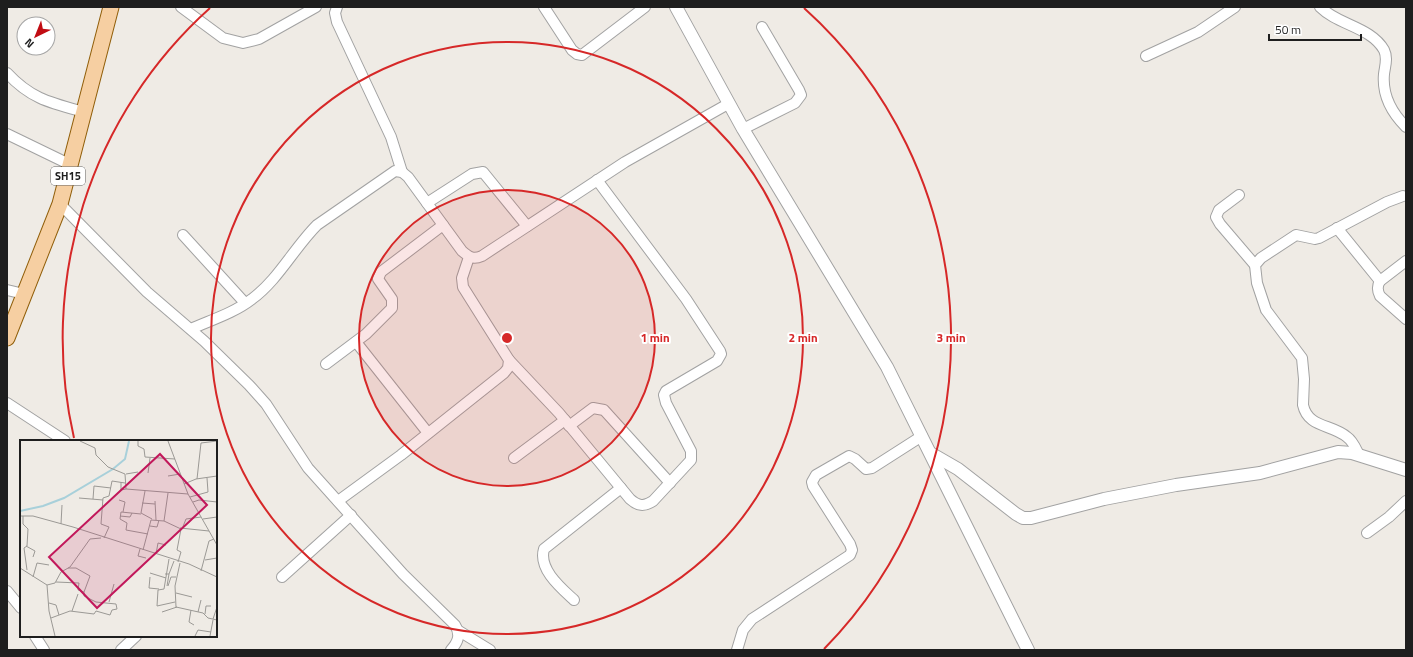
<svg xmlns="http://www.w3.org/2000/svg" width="1413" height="657" viewBox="0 0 1413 657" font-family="'Titillium Web',sans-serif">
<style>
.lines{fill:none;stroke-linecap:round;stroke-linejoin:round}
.minor-casing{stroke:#a2a2a2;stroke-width:12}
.tertiary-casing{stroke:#a2a2a2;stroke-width:14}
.primary-casing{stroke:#905e09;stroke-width:17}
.minor{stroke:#fff;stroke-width:10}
.tertiary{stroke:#fff;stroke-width:12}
.primary{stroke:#f6cfa2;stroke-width:15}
.ring{fill:none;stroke:#d62828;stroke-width:2}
.labels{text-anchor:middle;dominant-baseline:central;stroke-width:4;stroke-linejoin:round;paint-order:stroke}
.shield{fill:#fff;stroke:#626262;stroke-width:1}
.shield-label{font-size:11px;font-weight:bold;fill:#1e1e1e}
.inset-river{fill:none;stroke:#a8d0da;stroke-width:2}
.inset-road{fill:none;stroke:#9b9995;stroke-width:1}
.view{fill:#c2185b;fill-opacity:0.15;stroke:#c2185b;stroke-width:2}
.inset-edge{fill:none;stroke:#1e1e1e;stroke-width:2}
.centre{fill:#d62828;stroke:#fff;stroke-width:2}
.ring-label{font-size:12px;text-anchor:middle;font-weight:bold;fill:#d62828;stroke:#fff;stroke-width:4;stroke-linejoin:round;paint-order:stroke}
</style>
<rect width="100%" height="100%" fill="#efebe5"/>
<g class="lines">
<g class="minor-casing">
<g id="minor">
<path d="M181,7L223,38L243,43L259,39L316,7"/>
<path d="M337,7L335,13L337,22L391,137L402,172"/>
<path d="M544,7L572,50L577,54L582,55L645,7"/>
<path d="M1320,7C1338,25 1371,27 1384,50C1388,58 1385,66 1384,74C1382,95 1392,113 1406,127"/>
<path d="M1146,56L1198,32L1235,7"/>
<path d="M7,73C31,99 51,103 84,112"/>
<path d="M743,129L795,103L801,95L799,90L762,27"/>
<path d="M7,134L71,165"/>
<path d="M1239,195L1219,210L1216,217L1220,224L1255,265"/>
<path d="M427,203L472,174L483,172L527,226"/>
<path d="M60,204L147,292L204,341L249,385L266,404L308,468L403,574L455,625C461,635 458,642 451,650"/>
<path d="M1337,228L1380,281"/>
<path d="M183,235L245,303"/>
<path d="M1406,261L1380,281C1377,286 1377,290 1380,296L1406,319"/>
<path d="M7,290L24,294"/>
<path d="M191,329C211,320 234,313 252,299C278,280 294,248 317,225L395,171L402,172L408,177L462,251C469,257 473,260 482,256L625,162L728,104"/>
<path d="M356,342L428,433"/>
<path d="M509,360L559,413L630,499C638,506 644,507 653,501L691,460V451L666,403L664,395L666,391L717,361L721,354L720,351L686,299L597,180"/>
<path d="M326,364L366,334L392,308V299L378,279L381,272L443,225"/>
<path d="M7,403L65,441"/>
<path d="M569,426L593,408L604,410L670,483"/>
<path d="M1359,455C1356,449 1353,441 1347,437C1332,424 1308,428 1303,405L1304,379L1302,358L1266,310L1257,283L1255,265L1261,258L1296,235L1315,239L1319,238L1387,202L1403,196"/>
<path d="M514,458L565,420"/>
<path d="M338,501L401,455L504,373L508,368L509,360L463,287L462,278L469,257"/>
<path d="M1367,533L1389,517L1406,501"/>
<path d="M282,577L351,515"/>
<path d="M7,591L21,608"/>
<path d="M574,600C561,588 538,569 544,549L621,488"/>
<path d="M459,631L490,650"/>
<path d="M35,636L44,650"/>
<path d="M121,650L136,636"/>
<path d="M737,650L743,630L752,619L850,555L852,550L850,544L813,486L812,482L816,475L849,456L855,459L866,469L872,468L922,436"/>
</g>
</g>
<g class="tertiary-casing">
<g id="tertiary">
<path d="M676,7L743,129L887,367L1028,650"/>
<path d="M932,454L958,469L1016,514L1023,518H1031L1104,499L1176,485L1260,473L1338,452L1352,453L1406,470"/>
</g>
</g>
<g class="primary-casing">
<path id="primary" d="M7,338L60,204L111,7"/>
</g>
<use href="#minor" class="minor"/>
<use href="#tertiary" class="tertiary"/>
<use href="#primary" class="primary"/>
</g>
<circle cx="507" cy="338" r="148" fill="#d62828" fill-opacity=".12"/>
<g class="ring">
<circle cx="507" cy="338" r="148"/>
<circle cx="507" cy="338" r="296"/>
<path d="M74 438A444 444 0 0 1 210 8M804 8A444 444 0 0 1 824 649"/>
</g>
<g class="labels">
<rect class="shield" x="51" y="167" width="34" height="18" rx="3"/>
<g class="shield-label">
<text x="68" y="176">SH15</text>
</g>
</g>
<g transform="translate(20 440)">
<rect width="197" height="197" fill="#efebe5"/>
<path class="inset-river" d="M0,71L23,66L44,58L93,29L105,19L109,1"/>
<path class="inset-road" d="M60,1L75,8L76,15L88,27L105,34L106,49L168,54M118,1V6L124,9L125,17L155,19M148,1L168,54L197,105M128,33L130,18M106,34L118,32M148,36L160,34M177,39L181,3L197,1M101,42V50L106,49M164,44L176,39L197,36M125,51L121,73L132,79M170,57L188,52L187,38M59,58L83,60M73,59L74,46L91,48M99,60L105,62L103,72M135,61L136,80M173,62L179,60L197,62M122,63L135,64M121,74L101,72L100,79L107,83L106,90L128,94M0,76H13L53,87L169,124L197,137M3,76V84L8,89L7,106L4,108L7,130M100,76L110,77L112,73M183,79L197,77M144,81L161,89L157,110L161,112L158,122M41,84L42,65M130,86L137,87L139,80M160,88L189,91M162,89L166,79L181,77M84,98L89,87L81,84L83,58L89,56L92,41L105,43M6,106L15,111L13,117M120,109L118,116L126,118M123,110L131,80L144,81L148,53M136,114L138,103L146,105M149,119L144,149L138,150L137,166L155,162M185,120L197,118M160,123L155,146L156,167L183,173L188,178L197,180M0,128L27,145M48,128H56L70,136L64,152M181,131L189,101L194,99M130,133L146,138M145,134H149L154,121M13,137L17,123L29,125M130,137L129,148L139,149M147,146L149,134M148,146L151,137H156M156,153L172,157M89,162L94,144M29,163L36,165L39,175M171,170L169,182L174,185M52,171L58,154M142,172L157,167M178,172L181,160M185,174L186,166H191M31,178L50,171L74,174L76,171L90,175L92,170L97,169L96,164L76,162L64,156V152L58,150L59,143L36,142M193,179L197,167M35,196L29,171L27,145L35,143L41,132L50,127L70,99L81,98M175,196L178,190L191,192M190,196L193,180"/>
<path class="view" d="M140,14L187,65L77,168L29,117Z"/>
<rect width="197" height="197" class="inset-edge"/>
</g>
<circle cx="507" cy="338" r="6" class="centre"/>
<g class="ring-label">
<text x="655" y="342">1 min</text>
<text x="803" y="342">2 min</text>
<text x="951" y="342">3 min</text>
</g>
<rect width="1413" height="657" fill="none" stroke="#1e1e1e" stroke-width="16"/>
<g transform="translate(36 36) rotate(223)"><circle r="19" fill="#ffffff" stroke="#a5a5a5"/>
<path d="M0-3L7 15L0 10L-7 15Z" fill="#c10c13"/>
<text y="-6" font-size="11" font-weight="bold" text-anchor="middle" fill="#1e1e1e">N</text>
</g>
<path d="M1269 34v6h92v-6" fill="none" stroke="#1e1e1e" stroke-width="2"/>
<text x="1275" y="34" font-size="12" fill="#1e1e1e" stroke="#ffffff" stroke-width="3" paint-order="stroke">50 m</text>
</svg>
